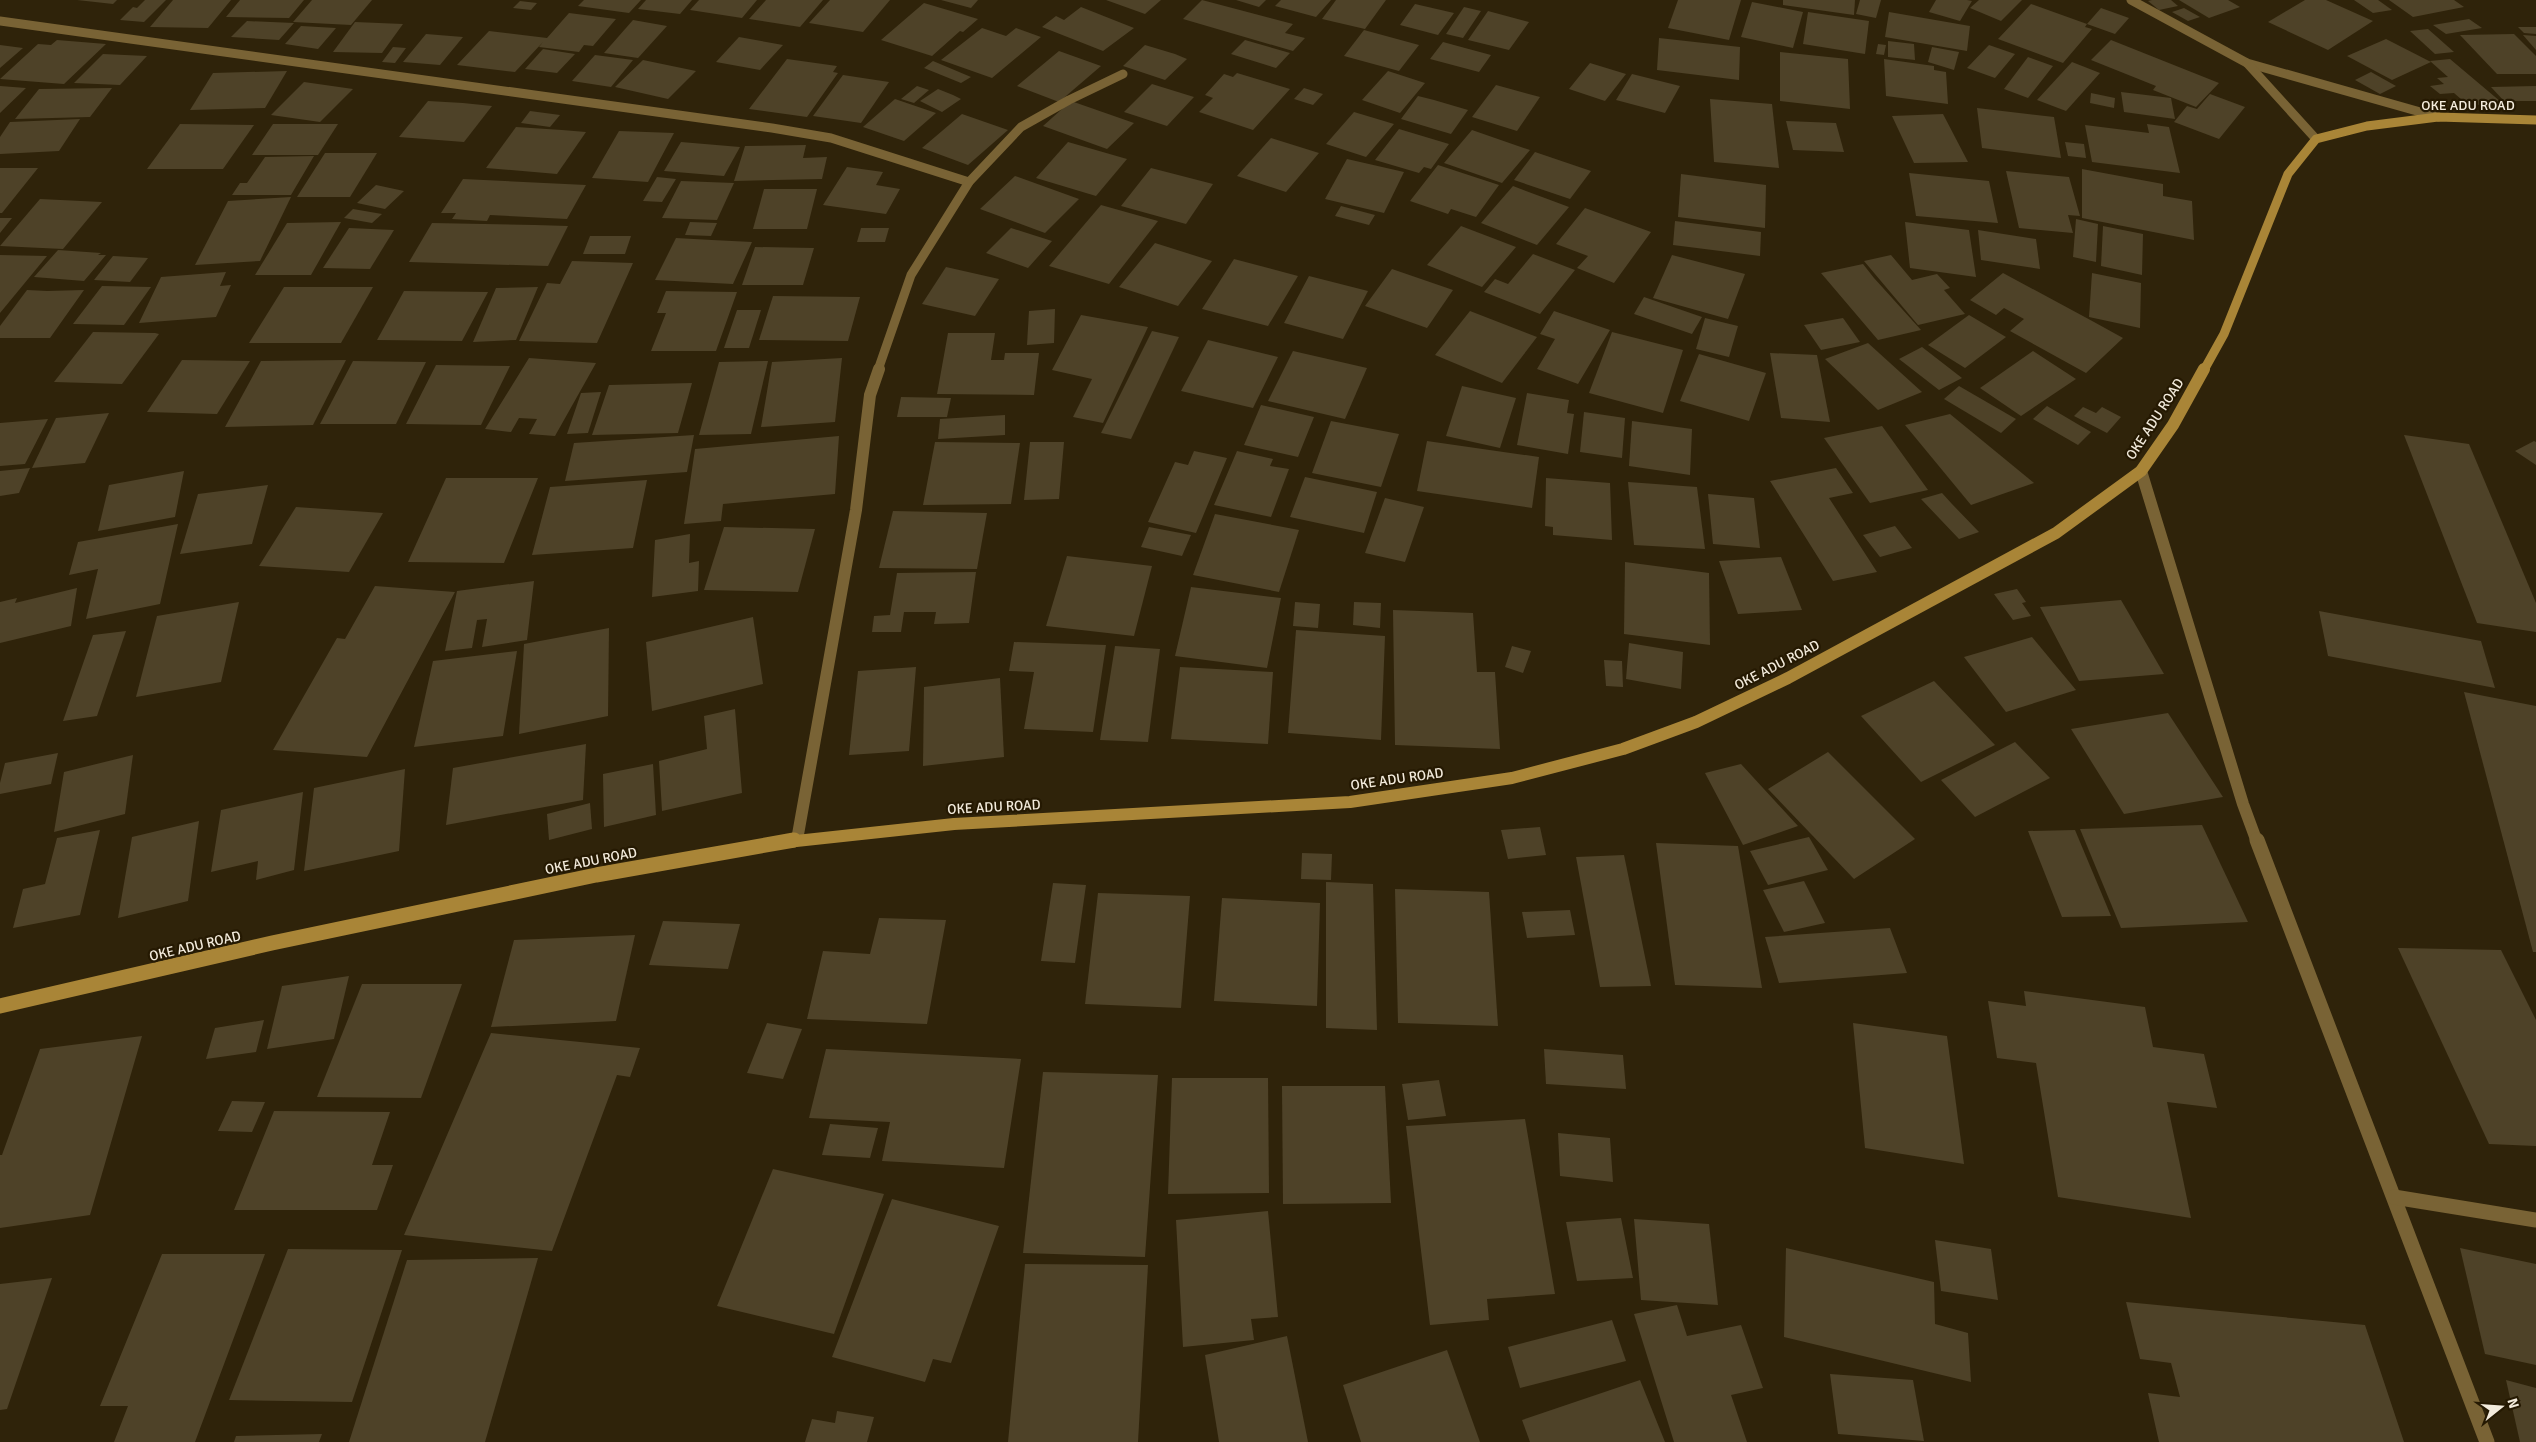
<svg xmlns="http://www.w3.org/2000/svg" width="2536" height="1442" viewBox="0 0 2536 1442" font-family="Signika,sans-serif">
<style>
.building{fill:#4e4228}
.lines{fill:none;stroke-linecap:round;stroke-linejoin:round}
.street-far2{stroke:#796335;stroke-width:9}
.street-far1{stroke:#796335;stroke-width:12}
.street{stroke:#796335;stroke-width:15}
.secondary-far2{stroke:#a98537;stroke-width:9}
.secondary-far1{stroke:#a98537;stroke-width:12}
.secondary{stroke:#a98537;stroke-width:15}
.labels{text-anchor:middle;dominant-baseline:central;stroke-width:4.5;stroke-linejoin:round;paint-order:stroke}
.street-label{font-size:14px;fill:#f3ebdc;stroke:#251902}
</style>
<rect width="100%" height="100%" fill="#2f230a"/>
<g class="building">
<path d="M77,0H117L113,4Z"/>
<path d="M145,0H166L144,22L120,20L133,7L137,8Z"/>
<path d="M173,0H231L208,28L150,27Z"/>
<path d="M240,0H304L289,18L226,17Z"/>
<path d="M312,0H372L351,25L293,22Z"/>
<path d="M584,0H641L629,13L578,6Z"/>
<path d="M646,0H692L680,14L638,9Z"/>
<path d="M699,0H757L742,18L690,10Z"/>
<path d="M766,0H823L800,27L749,19Z"/>
<path d="M830,0H890L863,32L809,23Z"/>
<path d="M941,0H978L971,8Z"/>
<path d="M1106,0H1161L1145,14Z"/>
<path d="M1202,0L1293,24L1285,33L1305,38L1293,51L1183,19Z"/>
<path d="M1236,0H1266L1259,7Z"/>
<path d="M1281,0H1331L1316,17L1275,6Z"/>
<path d="M1336,0H1386L1365,29L1322,19Z"/>
<path d="M1678,0H1741L1729,40L1668,28Z"/>
<path d="M1783,0H1855L1854,15L1783,5Z"/>
<path d="M1860,0H1881L1876,18L1856,14Z"/>
<path d="M1936,0H1967L1972,1L1960,21L1929,12Z"/>
<path d="M1979,0H2022L2001,21L1970,8Z"/>
<path d="M2152,0H2171L2178,6L2159,10L2148,1Z"/>
<path d="M2179,0H2228L2240,7L2209,18Z"/>
<path d="M2305,0H2326L2373,21L2328,50L2268,22Z"/>
<path d="M2354,0H2378L2392,10L2373,13Z"/>
<path d="M2389,0H2454L2464,7L2413,17Z"/>
<path d="M520,1L537,3L531,10L513,8Z"/>
<path d="M1752,2L1803,12L1793,48L1741,37Z"/>
<path d="M924,3L978,19L963,32L960,31L932,56L881,40Z"/>
<path d="M1415,4L1454,13L1438,35L1400,25Z"/>
<path d="M2031,4L2087,24L2101,8L2129,18L2115,34L2087,24L2085,27L2092,29L2063,63L1998,39Z"/>
<path d="M1081,7L1134,28L1103,51L1042,27L1056,16L1064,20Z"/>
<path d="M1464,7L1481,11L1463,38L1446,34Z"/>
<path d="M2184,8L2200,17L2188,21L2172,12Z"/>
<path d="M1488,11L1529,22L1509,50L1468,40Z"/>
<path d="M1808,12L1869,21L1865,54L1803,44Z"/>
<path d="M1889,12L1970,26L1967,51L1885,37Z"/>
<path d="M569,13L616,19L593,46L584,45L579,52L539,47L543,42L515,72L457,65L489,31L547,38Z"/>
<path d="M2469,19L2482,28L2446,34L2433,25Z"/>
<path d="M633,20L667,26L638,58L604,53Z"/>
<path d="M247,21L294,23L279,40L231,37Z"/>
<path d="M355,22L403,24L382,53L333,52Z"/>
<path d="M301,26L336,28L318,49L285,44Z"/>
<path d="M2518,27H2536V34L2524,33Z"/>
<path d="M982,28L1006,36L1016,28L1041,37L992,78L941,60Z"/>
<path d="M2428,29L2454,52L2435,54L2410,31Z"/>
<path d="M1364,30L1419,45L1399,71L1344,56Z"/>
<path d="M426,34L463,37L440,65L403,62Z"/>
<path d="M2514,34L2536,56V74H2497L2460,35Z"/>
<path d="M2523,35L2536,36V50Z"/>
<path d="M739,37L783,45L760,70L716,62Z"/>
<path d="M1659,38L1740,47L1739,80L1657,70Z"/>
<path d="M2386,39L2431,62L2392,80L2347,56Z"/>
<path d="M57,40L106,44L64,84L0,79L38,44L51,45Z"/>
<path d="M1245,40L1290,53L1276,68L1231,54Z"/>
<path d="M2111,40L2219,83L2196,107L2153,90L2156,86L2091,60Z"/>
<path d="M1888,41L1914,44L1915,60L1888,57Z"/>
<path d="M1443,42L1465,48L1491,55L1479,72L1430,59Z"/>
<path d="M1878,44L1886,45L1884,55L1876,54Z"/>
<path d="M0,45L23,48L0,68Z"/>
<path d="M1145,45L1175,54L1187,59L1165,80L1123,66Z"/>
<path d="M1989,45L2015,54L1995,78L1967,68Z"/>
<path d="M393,47L406,48L395,63L382,62Z"/>
<path d="M1932,47L1959,52L1954,70L1928,62Z"/>
<path d="M543,49L575,54L557,73L525,69Z"/>
<path d="M1059,51L1101,66L1059,102L1017,86Z"/>
<path d="M1780,52L1848,59L1850,109L1780,101Z"/>
<path d="M103,54L147,56L120,85L74,83Z"/>
<path d="M595,55L633,60L611,87L572,81Z"/>
<path d="M2028,57L2053,66L2028,98L2004,89Z"/>
<path d="M787,59L837,66L833,72L838,73L807,117L749,109Z"/>
<path d="M1884,59L1934,66V70L1946,72L1948,104L1886,96Z"/>
<path d="M2450,59L2501,102L2469,106L2454,93L2440,94L2430,86L2444,84L2437,78L2448,77L2430,61Z"/>
<path d="M643,60L696,71L668,99L615,87Z"/>
<path d="M933,61L971,77L961,83L924,68Z"/>
<path d="M2072,62L2100,73L2066,111L2037,100Z"/>
<path d="M1590,63L1626,74L1605,101L1569,89Z"/>
<path d="M287,71L265,108L190,110L213,73Z"/>
<path d="M1388,71L1425,83L1400,113L1362,100Z"/>
<path d="M2371,72L2396,86L2380,94L2355,80Z"/>
<path d="M1237,73L1290,89L1253,130L1199,112L1213,98L1205,95L1224,74L1233,77Z"/>
<path d="M1632,74L1680,86L1665,113L1616,100Z"/>
<path d="M843,75L889,82L861,123L813,116Z"/>
<path d="M304,82L353,89L320,122L271,115Z"/>
<path d="M1152,84L1194,97L1167,126L1124,112Z"/>
<path d="M1496,85L1540,97L1517,131L1472,117Z"/>
<path d="M0,86L26,88L0,113Z"/>
<path d="M917,86L929,90L914,103L901,99Z"/>
<path d="M2536,86V101H2504L2491,87Z"/>
<path d="M112,88L90,117L15,119L39,89Z"/>
<path d="M1304,88L1323,94L1313,105L1294,99Z"/>
<path d="M938,89L953,95L961,99L942,112L920,101Z"/>
<path d="M2121,92L2171,98L2175,119L2124,112Z"/>
<path d="M2091,93L2115,98L2114,108L2090,103Z"/>
<path d="M2210,94L2245,107L2219,139L2174,122L2187,106L2197,109Z"/>
<path d="M1418,96L1434,100L1468,110L1451,134L1401,119Z"/>
<path d="M895,99L936,113L904,141L863,127Z"/>
<path d="M1710,99L1772,104L1779,168L1714,162Z"/>
<path d="M428,101L463,103L492,106L464,142L399,137Z"/>
<path d="M1071,101L1134,123L1107,149L1043,126Z"/>
<path d="M1977,108L2054,117L2061,158L1982,148Z"/>
<path d="M530,111L560,115L550,127L521,123Z"/>
<path d="M1354,112L1394,124L1366,157L1326,144Z"/>
<path d="M962,114L1008,130L968,165L922,148Z"/>
<path d="M1943,114L1968,162L1914,163L1892,116Z"/>
<path d="M80,119L59,151L0,154V137L10,122Z"/>
<path d="M1786,121L1836,123L1844,152L1793,150Z"/>
<path d="M180,124L254,125L223,169H147Z"/>
<path d="M273,124H338L318,155H252Z"/>
<path d="M2147,124L2169,127L2180,173L2092,162L2085,125L2149,133Z"/>
<path d="M516,127L562,130L586,132L557,174L486,168Z"/>
<path d="M1399,129L1449,144L1431,169L1424,167L1419,173L1375,160Z"/>
<path d="M1472,130L1518,146L1530,150L1502,183L1444,163Z"/>
<path d="M619,131L674,133L648,182L592,178Z"/>
<path d="M1271,138L1319,153L1286,192L1237,176Z"/>
<path d="M681,142L740,147L724,176L664,171Z"/>
<path d="M1068,142L1127,159L1096,196L1036,178Z"/>
<path d="M2065,142L2084,144L2086,158L2068,156Z"/>
<path d="M806,145L803,158L827,157L822,179L734,181L745,146Z"/>
<path d="M1535,152L1591,171L1570,199L1514,180Z"/>
<path d="M325,153H377L350,197H297Z"/>
<path d="M314,156L291,195H232L240,183H247L265,157Z"/>
<path d="M1347,159L1404,172L1384,213L1325,199Z"/>
<path d="M1438,165L1499,185L1476,217L1451,209L1448,214L1410,201Z"/>
<path d="M847,167L883,172L876,185L900,189L886,214L823,205Z"/>
<path d="M0,168H38L2,213H0Z"/>
<path d="M1151,168L1213,184L1186,224L1121,206Z"/>
<path d="M2082,169L2163,184V196L2192,201L2194,240L2082,218Z"/>
<path d="M2006,171L2069,177L2080,216L2068,215L2073,233L2019,228Z"/>
<path d="M1909,173L1989,181L1998,223L1916,216Z"/>
<path d="M1681,174L1766,185L1765,228L1678,217Z"/>
<path d="M1015,176L1079,199L1045,233L980,209Z"/>
<path d="M657,177L676,179L662,202L643,201Z"/>
<path d="M463,179L586,185L567,219L490,215L487,221L452,219L456,213H441Z"/>
<path d="M681,181L734,183L717,220L662,218Z"/>
<path d="M376,185L404,191L385,209L357,203Z"/>
<path d="M1513,186L1569,207L1537,245L1481,223Z"/>
<path d="M764,189H817L807,229H753Z"/>
<path d="M291,197L260,261L195,265L228,201Z"/>
<path d="M40,199L102,202L63,249L0,246Z"/>
<path d="M1101,205L1158,221L1109,284L1049,266Z"/>
<path d="M1341,206L1375,215L1369,225L1335,216Z"/>
<path d="M1585,208L1651,232L1614,283L1577,268L1588,256L1556,244Z"/>
<path d="M353,209L382,214L372,223L344,218Z"/>
<path d="M0,218H12L0,233Z"/>
<path d="M2076,219L2098,224L2096,262L2073,257Z"/>
<path d="M1675,221L1761,232L1760,256L1673,245Z"/>
<path d="M341,222L311,275H255L287,223Z"/>
<path d="M690,222L717,223L711,236L685,235Z"/>
<path d="M1905,222L1969,230L1976,277L1910,268Z"/>
<path d="M432,223L535,225L568,226L548,266L409,262Z"/>
<path d="M1461,226L1516,247L1482,287L1427,265Z"/>
<path d="M2103,226L2143,234L2142,275L2101,266Z"/>
<path d="M349,228L394,230L370,269L323,268Z"/>
<path d="M861,228H889L885,242H857Z"/>
<path d="M1011,228L1052,241L1028,268L986,253Z"/>
<path d="M1978,230L2036,239L2040,269L1981,260Z"/>
<path d="M590,236H631L625,254H583Z"/>
<path d="M676,238L712,240L752,242L733,284L655,280Z"/>
<path d="M1155,243L1212,261L1178,306L1119,287Z"/>
<path d="M755,247L814,248L803,285H742Z"/>
<path d="M58,250L101,253L98,255H106L84,281L34,277Z"/>
<path d="M1533,254L1575,270L1540,314L1484,292L1495,279L1508,284Z"/>
<path d="M0,255L47,256L0,313Z"/>
<path d="M1672,255L1745,274L1728,319L1653,298Z"/>
<path d="M1891,255L1912,280L1937,274L1950,288L1944,290L1965,314L1918,325L1864,261Z"/>
<path d="M113,256L148,258L130,282L94,280Z"/>
<path d="M1234,259L1298,276L1268,326L1202,309Z"/>
<path d="M572,261L633,263L597,343L519,341L547,283L560,284Z"/>
<path d="M1863,264L1874,278L1921,330L1878,340L1821,273Z"/>
<path d="M946,267L999,279L975,316L922,304Z"/>
<path d="M1392,269L1453,290L1427,328L1365,306Z"/>
<path d="M226,272L220,286L231,285L216,317L139,323L161,277Z"/>
<path d="M2003,273L2094,322L2123,338L2086,373L2010,331L2024,319L2004,308L1996,315L1970,300Z"/>
<path d="M2092,273L2141,283L2140,328L2089,317Z"/>
<path d="M1309,276L1368,291L1343,339L1284,323Z"/>
<path d="M102,286L151,287L124,325L73,324Z"/>
<path d="M284,287H373L341,343H249Z"/>
<path d="M538,287L516,340L473,342L496,288Z"/>
<path d="M27,290L47,291L84,290L50,338H0V326Z"/>
<path d="M404,291L488,292L462,341L377,340Z"/>
<path d="M666,291L737,292L716,351H651L666,313H657Z"/>
<path d="M773,296L860,297L848,341L759,340Z"/>
<path d="M1644,297L1702,317L1692,334L1634,314Z"/>
<path d="M1055,309L1054,343L1027,345L1029,311Z"/>
<path d="M737,310H761L749,348H724Z"/>
<path d="M1470,311L1537,337L1502,383L1435,355Z"/>
<path d="M1554,311L1610,330L1578,384L1537,369L1555,339L1540,334Z"/>
<path d="M1081,315L1148,327L1103,423L1073,417L1092,379L1052,370Z"/>
<path d="M1969,315L2006,337L1965,368L1928,345Z"/>
<path d="M1705,318L1738,326L1729,357L1696,349Z"/>
<path d="M1843,318L1860,342L1821,350L1804,325Z"/>
<path d="M1152,331L1179,337L1131,439L1101,433Z"/>
<path d="M93,332L155,333L159,334L122,384L54,382Z"/>
<path d="M1612,332L1683,350L1663,413L1589,393Z"/>
<path d="M948,333H995L991,360H1004L1005,353H1039L1034,395L937,394Z"/>
<path d="M1208,340L1278,357L1253,408L1181,391Z"/>
<path d="M1868,343L1922,392L1878,410L1825,359Z"/>
<path d="M1922,347L1962,378L1939,390L1899,359Z"/>
<path d="M1293,351L1367,368L1345,419L1268,401Z"/>
<path d="M2033,351L2076,379L2021,416L1980,388Z"/>
<path d="M1770,353L1817,355L1830,422L1781,418Z"/>
<path d="M1699,354L1766,373L1749,421L1680,401Z"/>
<path d="M529,358L596,363L555,436L529,434L537,419L519,418L511,432L485,429Z"/>
<path d="M842,358L835,422L761,427L772,362Z"/>
<path d="M182,360L250,361L217,414L147,412Z"/>
<path d="M346,360L313,425L225,427L261,361Z"/>
<path d="M353,361L426,362L396,424H320Z"/>
<path d="M768,361L751,434L699,435L719,362Z"/>
<path d="M436,365L510,366L481,425L406,424Z"/>
<path d="M692,383L678,433L592,435L609,385Z"/>
<path d="M1462,386L1516,398L1500,448L1446,436Z"/>
<path d="M1959,386L2016,419L2001,433L1944,399Z"/>
<path d="M601,392L588,433L567,434L581,393Z"/>
<path d="M1527,393L1569,400L1567,413L1574,414L1568,454L1517,445Z"/>
<path d="M901,397L951,398L947,417H897Z"/>
<path d="M1261,405L1314,417L1298,457L1244,445Z"/>
<path d="M2047,406L2091,432L2078,445L2033,419Z"/>
<path d="M2083,407L2096,413L2102,407L2121,417L2107,433L2074,416Z"/>
<path d="M1584,412L1625,418L1622,458L1580,452Z"/>
<path d="M109,413L85,463L32,468L56,418Z"/>
<path d="M1950,414L2034,483L1971,505L1905,425Z"/>
<path d="M1005,415V435L938,439L940,419Z"/>
<path d="M48,419L25,464L0,466V423Z"/>
<path d="M1331,421L1399,434L1381,487L1312,473Z"/>
<path d="M1632,421L1692,429L1690,475L1629,466Z"/>
<path d="M1882,426L1928,490L1870,503L1824,438Z"/>
<path d="M694,435L687,472L565,481L574,443Z"/>
<path d="M2404,435L2469,444L2536,603V632L2477,623Z"/>
<path d="M839,436L835,494L723,504L721,521L684,524L695,449Z"/>
<path d="M1427,441L1539,457L1532,508L1417,491Z"/>
<path d="M2534,441L2536,442V465L2515,451Z"/>
<path d="M935,442L1020,443L1011,504L923,505Z"/>
<path d="M1030,442H1064L1059,499L1024,500Z"/>
<path d="M1194,451L1227,458L1196,533L1148,522L1175,462L1188,465Z"/>
<path d="M1237,451L1273,459L1270,466L1289,469L1271,517L1214,505Z"/>
<path d="M30,468L19,493L0,496V471Z"/>
<path d="M1836,468L1853,493L1829,498L1877,572L1833,581L1770,481Z"/>
<path d="M184,471L175,517L98,531L109,485Z"/>
<path d="M1305,477L1377,492L1364,533L1290,517Z"/>
<path d="M446,478H538L504,563L408,562Z"/>
<path d="M1546,478L1610,483L1612,540L1553,535V527L1545,526Z"/>
<path d="M647,480L633,548L532,555L550,487Z"/>
<path d="M1628,482L1697,487L1705,549L1634,545Z"/>
<path d="M268,485L252,544L180,554L198,494Z"/>
<path d="M1942,493L1952,504L1979,532L1959,539L1921,499Z"/>
<path d="M1708,494L1754,498L1760,548L1713,544Z"/>
<path d="M1385,498L1424,507L1405,562L1365,553Z"/>
<path d="M296,507L383,513L349,572L259,566Z"/>
<path d="M893,511L987,513L977,569L879,568Z"/>
<path d="M1215,514L1299,530L1279,592L1193,575Z"/>
<path d="M178,524L160,604L86,619L98,569L69,575L78,542Z"/>
<path d="M1895,526L1912,548L1880,557L1863,535Z"/>
<path d="M724,527L815,529L798,592L704,590Z"/>
<path d="M1149,527L1191,535L1182,556L1141,547Z"/>
<path d="M690,534L689,563L699,561L698,591L652,597L655,540Z"/>
<path d="M1067,556L1152,566L1134,636L1046,626Z"/>
<path d="M1781,557L1802,610L1738,614L1719,561Z"/>
<path d="M1625,562L1709,573L1710,645L1624,634Z"/>
<path d="M976,572L969,623L934,624L936,612H904L901,632H872L874,616L890,615L897,573Z"/>
<path d="M534,581L527,640L482,647L487,619L477,620L472,648L445,651L457,591Z"/>
<path d="M375,586L455,592L367,757L273,750L337,638L345,639Z"/>
<path d="M1191,587L1281,598L1267,668L1175,656Z"/>
<path d="M77,588L71,626L0,643V602L17,598L15,603Z"/>
<path d="M2017,589L2026,602L2022,603L2031,616L2013,620L1994,594Z"/>
<path d="M2121,600L2164,674L2079,681L2040,607Z"/>
<path d="M239,602L221,682L136,697L157,616Z"/>
<path d="M1295,602L1320,604L1318,628L1293,626Z"/>
<path d="M1354,602L1381,603L1380,628L1353,625Z"/>
<path d="M1393,610L1473,613L1477,672H1495L1500,749L1395,745Z"/>
<path d="M2319,611L2481,641L2495,688L2328,656Z"/>
<path d="M753,617L763,684L652,711L646,642Z"/>
<path d="M609,628L608,716L519,734L524,644Z"/>
<path d="M1296,630L1385,636L1381,740L1288,733Z"/>
<path d="M126,631L97,716L63,721L93,635Z"/>
<path d="M2032,637L2076,690L2006,712L1964,657Z"/>
<path d="M1014,642L1106,645L1093,732L1024,729L1034,672L1009,671Z"/>
<path d="M1629,643L1683,652L1681,689L1626,679Z"/>
<path d="M1115,646L1160,649L1148,742L1100,740Z"/>
<path d="M1512,646L1531,651L1523,673L1505,667Z"/>
<path d="M517,651L503,736L414,747L433,661Z"/>
<path d="M1604,660L1622,661L1623,687L1606,686Z"/>
<path d="M916,667L909,751L849,755L858,671Z"/>
<path d="M1180,667L1273,672L1268,744L1171,739Z"/>
<path d="M1000,678L1004,757L923,766L924,687Z"/>
<path d="M1934,681L1995,745L1921,782L1861,716Z"/>
<path d="M2464,692L2536,706V952H2533Z"/>
<path d="M735,709L742,793L662,811L659,761L707,749L704,716Z"/>
<path d="M2168,713L2223,797L2124,814L2071,729Z"/>
<path d="M2015,742L2050,778L1975,817L1941,780Z"/>
<path d="M586,744L583,800L446,825L453,768Z"/>
<path d="M1828,752L1915,839L1854,879L1768,789Z"/>
<path d="M58,753L51,784L0,794V783L5,763Z"/>
<path d="M133,755L125,814L54,832L64,772Z"/>
<path d="M653,764L656,815L604,827L603,774Z"/>
<path d="M1741,764L1798,826L1743,845L1705,773Z"/>
<path d="M405,769L399,851L304,871L314,788Z"/>
<path d="M303,792L294,870L256,880L258,861L211,872L221,810Z"/>
<path d="M590,803L592,829L549,840L547,814Z"/>
<path d="M199,821L188,901L118,918L132,837Z"/>
<path d="M2202,825L2248,922L2121,928L2080,829Z"/>
<path d="M1540,827L1546,855L1508,859L1501,830Z"/>
<path d="M100,830L80,915L13,928L23,889L45,884L57,838Z"/>
<path d="M2075,830L2111,916L2062,917L2028,831Z"/>
<path d="M1809,837L1828,870L1768,885L1750,851Z"/>
<path d="M1656,843L1738,846L1762,988L1675,985Z"/>
<path d="M1302,853L1332,854L1331,880L1301,879Z"/>
<path d="M1624,855L1651,986L1600,987L1576,857Z"/>
<path d="M1804,881L1825,923L1784,932L1763,890Z"/>
<path d="M1326,882L1373,884L1377,1030L1326,1028Z"/>
<path d="M1053,883L1086,885L1075,963L1041,961Z"/>
<path d="M1395,889L1489,892L1498,1026L1398,1023Z"/>
<path d="M1098,893L1190,896L1181,1008L1085,1004Z"/>
<path d="M1222,898L1320,903L1317,1006L1214,1001Z"/>
<path d="M1570,910L1575,935L1527,938L1522,912Z"/>
<path d="M879,918L946,920L927,1024L807,1019L823,951L870,954Z"/>
<path d="M663,921L740,924L728,969L649,965Z"/>
<path d="M1890,928L1907,973L1779,983L1765,937Z"/>
<path d="M635,935L616,1021L491,1027L514,940Z"/>
<path d="M2398,948L2501,950L2536,1020V1146L2489,1144Z"/>
<path d="M349,976L334,1039L267,1049L282,986Z"/>
<path d="M362,984H462L421,1098L317,1097Z"/>
<path d="M2024,991L2145,1007L2153,1047L2204,1054L2217,1108L2167,1102L2191,1218L2058,1197L2036,1063L1997,1058L1988,1001L2026,1006Z"/>
<path d="M264,1020L256,1052L206,1059L215,1028Z"/>
<path d="M767,1023L802,1029L783,1079L747,1073Z"/>
<path d="M1853,1023L1947,1036L1964,1164L1865,1148Z"/>
<path d="M491,1033L640,1048L630,1077L617,1075L552,1251L404,1235Z"/>
<path d="M142,1036L90,1215L0,1228V1155H2L40,1049Z"/>
<path d="M826,1049L1021,1059L1004,1168L882,1161L890,1122L809,1118Z"/>
<path d="M1544,1049L1623,1055L1626,1089L1546,1084Z"/>
<path d="M1043,1072L1158,1075L1145,1257L1023,1253Z"/>
<path d="M1172,1078H1268L1269,1193L1168,1194Z"/>
<path d="M1439,1080L1446,1116L1408,1120L1402,1084Z"/>
<path d="M1282,1086H1385L1391,1203L1283,1204Z"/>
<path d="M232,1101L265,1102L252,1132L218,1131Z"/>
<path d="M274,1111L390,1112L372,1165H393L377,1210H234Z"/>
<path d="M1525,1119L1555,1294L1487,1299L1489,1320L1430,1325L1406,1126Z"/>
<path d="M830,1124L878,1128L870,1158L822,1155Z"/>
<path d="M1558,1133L1610,1138L1613,1182L1560,1176Z"/>
<path d="M773,1169L884,1194L834,1334L717,1306Z"/>
<path d="M892,1199L999,1226L951,1363L933,1359L925,1382L832,1357Z"/>
<path d="M1268,1211L1278,1317L1251,1319L1254,1340L1183,1347L1176,1220Z"/>
<path d="M1621,1218L1633,1278L1577,1281L1566,1222Z"/>
<path d="M1634,1219L1709,1224L1718,1305L1641,1300Z"/>
<path d="M1935,1240L1991,1249L1998,1300L1941,1291Z"/>
<path d="M1786,1248L1934,1282L1935,1324L1968,1333L1971,1382L1784,1337Z"/>
<path d="M2460,1248L2536,1264V1365L2485,1354Z"/>
<path d="M288,1249L402,1250L352,1402L229,1400Z"/>
<path d="M162,1254H265L195,1442H114L128,1406H100Z"/>
<path d="M538,1258L485,1442H349L407,1260Z"/>
<path d="M1025,1264L1148,1265L1138,1442H1008Z"/>
<path d="M52,1278L7,1409L0,1410V1284Z"/>
<path d="M2126,1302L2365,1325L2404,1442H2159L2148,1393L2180,1397L2171,1363L2140,1359Z"/>
<path d="M1677,1305L1687,1336L1741,1325L1763,1388L1731,1395L1747,1442H1674L1634,1314Z"/>
<path d="M1612,1320L1626,1361L1520,1388L1508,1347Z"/>
<path d="M1287,1336L1308,1442H1219L1205,1355Z"/>
<path d="M1447,1350L1480,1442H1361L1343,1385Z"/>
<path d="M1830,1374L1913,1380L1924,1441L1838,1434Z"/>
<path d="M1640,1380L1665,1442H1530L1522,1420Z"/>
<path d="M2506,1380L2536,1388V1442H2520Z"/>
<path d="M837,1411L874,1417L867,1442H805L812,1419L835,1423Z"/>
<path d="M322,1434L319,1442H234L236,1436Z"/>
</g>
<g class="lines">
<g class="street-far2">
<path d="M2131,0L2247,63L2438,117"/>
<path d="M0,21L772,128L831,138L969,182"/>
<path d="M2247,63L2316,139"/>
<path d="M878,370L911,275L969,182L1021,127L1069,100L1123,74"/>
</g>
<g class="street-far1">
<path d="M2141,471L2243,804L2257,842"/>
<path d="M797,840L856,510L870,395L879,369"/>
</g>
<g class="street">
<path d="M2257,840L2487,1442"/>
<path d="M2394,1197L2536,1220"/>
</g>
<path class="secondary-far2" d="M2204,370L2224,334L2288,174L2316,139L2367,126L2438,117L2536,120"/>
<path class="secondary-far1" d="M787,842L954,824L1350,802L1512,778L1623,749L1696,722L1788,678L2056,533L2141,471L2173,425L2204,369"/>
<path class="secondary" d="M0,1006L272,943L596,875L794,840"/>
</g>
<g class="labels">
<g class="street-label">
<text x="2468" y="105">OKE ADU ROAD</text>
<text transform="translate(2155 419) rotate(-57)">OKE ADU ROAD</text>
<text transform="translate(1777 665) rotate(-27)">OKE ADU ROAD</text>
<text transform="translate(1397 779) rotate(-8)">OKE ADU ROAD</text>
<text transform="translate(994 807) rotate(-3)">OKE ADU ROAD</text>
<text transform="translate(591 861) rotate(-11)">OKE ADU ROAD</text>
<text transform="translate(195 946) rotate(-13)">OKE ADU ROAD</text>
</g>
</g>
<g transform="translate(2501 1407) rotate(73)" stroke="#251902" stroke-width="4" paint-order="stroke">
<path d="M0-4L9 19L0 12L-9 19Z" fill="#f3ebdc"/>
<text y="-8" font-size="14" font-weight="bold" text-anchor="middle" fill="#f3ebdc">N</text>
</g>
</svg>
